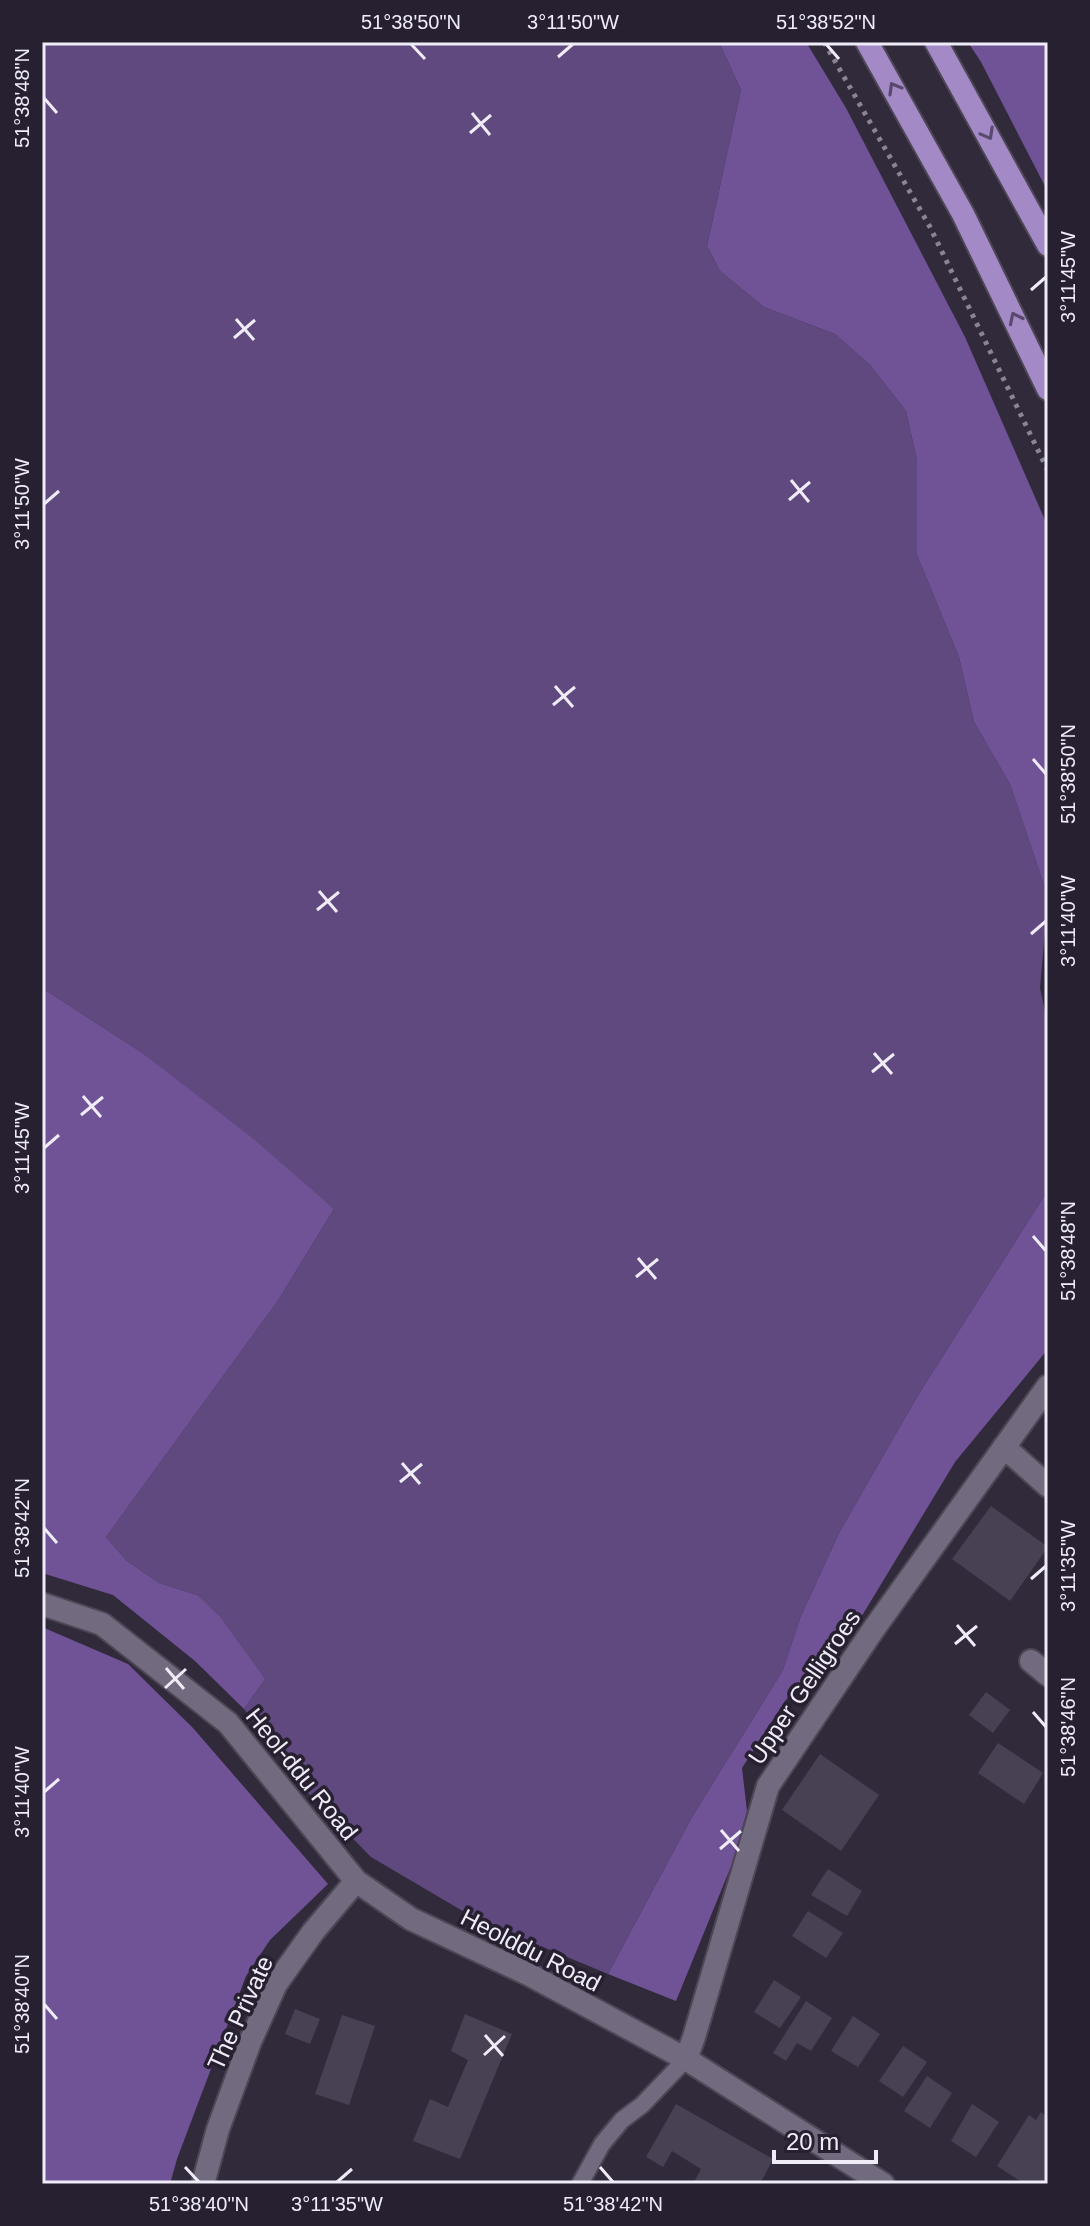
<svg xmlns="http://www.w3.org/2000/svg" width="1090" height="2226" viewBox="0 0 1090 2226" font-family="Helvetica,sans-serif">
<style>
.green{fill:#5f497e}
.forest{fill:#705397}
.building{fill:#484154}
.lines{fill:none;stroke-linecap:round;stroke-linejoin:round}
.service-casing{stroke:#4d4655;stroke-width:20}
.minor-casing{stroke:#4d4655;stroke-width:26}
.primary-casing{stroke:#4d4655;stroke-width:26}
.path{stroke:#8a8593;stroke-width:5;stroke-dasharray:4 6;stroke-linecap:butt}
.service{stroke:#726a7e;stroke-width:16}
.minor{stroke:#726a7e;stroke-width:22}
.primary{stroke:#a38ac7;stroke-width:22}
.oneway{stroke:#594a6d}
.ticks{fill:none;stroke:#f0ecf7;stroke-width:3}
.labels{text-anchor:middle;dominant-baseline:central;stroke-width:7;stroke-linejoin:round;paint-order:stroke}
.street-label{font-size:24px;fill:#f0ecf7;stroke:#272031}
.neatline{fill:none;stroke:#f0ecf7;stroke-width:3}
.ticks-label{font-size:20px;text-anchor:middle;fill:#f0ecf7}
</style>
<rect width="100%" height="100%" fill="#312a3b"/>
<path class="green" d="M42,42H719L741,90L707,246L720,271L764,307L835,334L870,365L906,411L917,460V555L959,657L974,722L1010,784L1048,897L1040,988L1048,1026V1190L917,1397L840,1531L801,1616L783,1670L692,1817L608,1974L478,1920L371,1857L307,1792L244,1709L265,1679L197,1595L159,1583L127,1561L106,1537L277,1302L334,1209L141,1052L42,988Z"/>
<g class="forest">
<path d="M719,42H806L846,108L965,337L1048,527V897L1010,784L974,722L959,657L917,555V460L906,411L870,365L835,334L764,307L720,271L707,246L741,90Z"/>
<path d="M968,42H1048V192L981,62Z"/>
<path d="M42,988L141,1052L251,1137L334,1209L277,1302L106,1537L127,1561L159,1583L197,1595L220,1617L265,1679L244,1709L195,1661L113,1595L42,1573Z"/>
<path d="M1048,1190V1349L955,1462L860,1619L785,1701L742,1768L747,1811L732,1864L676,2001L608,1974L692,1817L783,1670L801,1616L840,1531L917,1397Z"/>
<path d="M42,1627L128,1664L193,1728L328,1884L270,1940L246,1976L177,2159L170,2184H42Z"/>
</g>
<g class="building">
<path d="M991,1506L1048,1547L1010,1601L952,1559Z"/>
<path d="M986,1692L1010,1710L993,1733L969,1715Z"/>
<path d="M998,1743L1043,1773L1024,1804L978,1773Z"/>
<path d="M820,1754L879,1795L841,1851L782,1810Z"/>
<path d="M828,1869L862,1891L847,1916L811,1895Z"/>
<path d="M808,1911L843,1933L826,1958L792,1936Z"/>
<path d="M774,1980L801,1997L780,2028L754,2012Z"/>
<path d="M806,2001L832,2018L811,2051L797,2043L786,2061L773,2053Z"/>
<path d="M295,2009L320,2019L310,2044L285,2034Z"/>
<path d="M465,2014L512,2034L460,2159L413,2141L430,2099L448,2107L468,2060L451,2051Z"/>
<path d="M342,2015L375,2026L349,2105L315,2094Z"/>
<path d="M853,2016L880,2034L858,2067L831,2051Z"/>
<path d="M903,2046L927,2062L903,2097L879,2081Z"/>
<path d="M927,2076L952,2093L930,2128L904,2111Z"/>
<path d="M676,2104L773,2159L760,2184H693L701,2169L672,2151L663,2167L646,2157Z"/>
<path d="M972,2104L999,2122L976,2157L951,2141Z"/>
<path d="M1041,2112L1048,2118V2184H1025L997,2166L1029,2115L1036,2120Z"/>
</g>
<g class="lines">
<g class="service-casing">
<path id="service" d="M580,2184L602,2144L622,2120L642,2105L686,2059"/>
</g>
<g class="minor-casing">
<g id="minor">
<path d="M1004,1447L1048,1486"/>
<path d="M42,1604L102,1624L228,1723L356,1881L411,1919L530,1975L686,2059L883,2184"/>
<path d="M1031,1661L1048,1675"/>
<path d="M686,2059L694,2037L768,1786L873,1630L1048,1386"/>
<path d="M203,2184L218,2129L250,2042L276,1984L313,1932L356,1881"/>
</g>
</g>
<g class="primary-casing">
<g id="primary">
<path d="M867,42L963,214L1048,389"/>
<path d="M936,42L1048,245"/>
</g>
</g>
<path class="path" d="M824,42L930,227L1048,471"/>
<use href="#service" class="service"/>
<use href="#minor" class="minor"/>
<use href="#primary" class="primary"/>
</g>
<defs><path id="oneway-chevron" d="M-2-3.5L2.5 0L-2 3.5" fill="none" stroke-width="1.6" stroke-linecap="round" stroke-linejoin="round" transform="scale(2)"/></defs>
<g class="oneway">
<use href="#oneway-chevron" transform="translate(894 88) rotate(-120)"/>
<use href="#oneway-chevron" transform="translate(988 134) rotate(61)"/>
<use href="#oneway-chevron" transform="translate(1015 318) rotate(-116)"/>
</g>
<path class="ticks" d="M411,44L425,59M826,44L839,59M558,57L573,44M44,98L57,113M472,113L490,135M470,133L491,115M1031,290L1046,277M236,319L254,340M234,338L255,320M791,480L809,502M789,500L810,482M44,504L59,491M555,686L573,707M553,705L575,687M1033,759L1046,774M319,891L337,912M317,910L339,892M1031,934L1046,921M874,1053L892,1074M872,1072L894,1054M83,1096L101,1117M81,1115L103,1097M44,1148L59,1135M1033,1236L1046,1251M638,1258L656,1279M636,1277L658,1259M402,1463L420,1484M400,1482L422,1464M44,1528L57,1543M1031,1579L1046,1566M957,1625L975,1646M955,1644L977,1626M166,1668L184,1689M165,1688L186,1669M1033,1712L1046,1727M44,1792L59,1779M721,1830L739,1851M720,1849L741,1831M44,2004L57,2019M485,2035L503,2056M484,2055L505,2036M185,2167L199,2182M600,2167L613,2182M337,2182L352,2169"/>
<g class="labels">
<g class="street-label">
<text transform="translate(804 1687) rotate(-56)">Upper Gelligroes</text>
<text transform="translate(302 1774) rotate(51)">Heol-ddu Road</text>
<text transform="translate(531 1950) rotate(27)">Heolddu Road</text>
<text transform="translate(240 2013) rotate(-65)">The Private</text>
</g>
</g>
<rect width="1090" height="2226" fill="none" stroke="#272031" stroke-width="88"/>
<path d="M774 2150v12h102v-12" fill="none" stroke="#f0ecf7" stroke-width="4"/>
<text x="786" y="2150" font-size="24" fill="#f0ecf7" stroke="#272031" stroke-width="6" paint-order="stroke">20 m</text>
<rect x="44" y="44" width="1002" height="2138" class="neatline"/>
<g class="ticks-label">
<text x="411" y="29">51°38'50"N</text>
<text x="573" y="29">3°11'50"W</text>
<text x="826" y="29">51°38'52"N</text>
<text transform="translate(22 98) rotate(-90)" y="7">51°38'48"N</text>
<text transform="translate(1068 277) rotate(-90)" y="7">3°11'45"W</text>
<text transform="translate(22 504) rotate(-90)" y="7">3°11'50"W</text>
<text transform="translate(1068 774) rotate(-90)" y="7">51°38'50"N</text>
<text transform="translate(1068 921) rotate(-90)" y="7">3°11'40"W</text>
<text transform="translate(22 1148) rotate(-90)" y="7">3°11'45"W</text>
<text transform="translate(1068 1251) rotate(-90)" y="7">51°38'48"N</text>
<text transform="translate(22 1528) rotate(-90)" y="7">51°38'42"N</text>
<text transform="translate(1068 1566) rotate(-90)" y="7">3°11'35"W</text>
<text transform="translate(1068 1727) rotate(-90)" y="7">51°38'46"N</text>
<text transform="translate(22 1792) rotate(-90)" y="7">3°11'40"W</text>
<text transform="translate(22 2004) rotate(-90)" y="7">51°38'40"N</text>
<text x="199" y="2211">51°38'40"N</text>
<text x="337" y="2211">3°11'35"W</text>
<text x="613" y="2211">51°38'42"N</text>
</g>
</svg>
